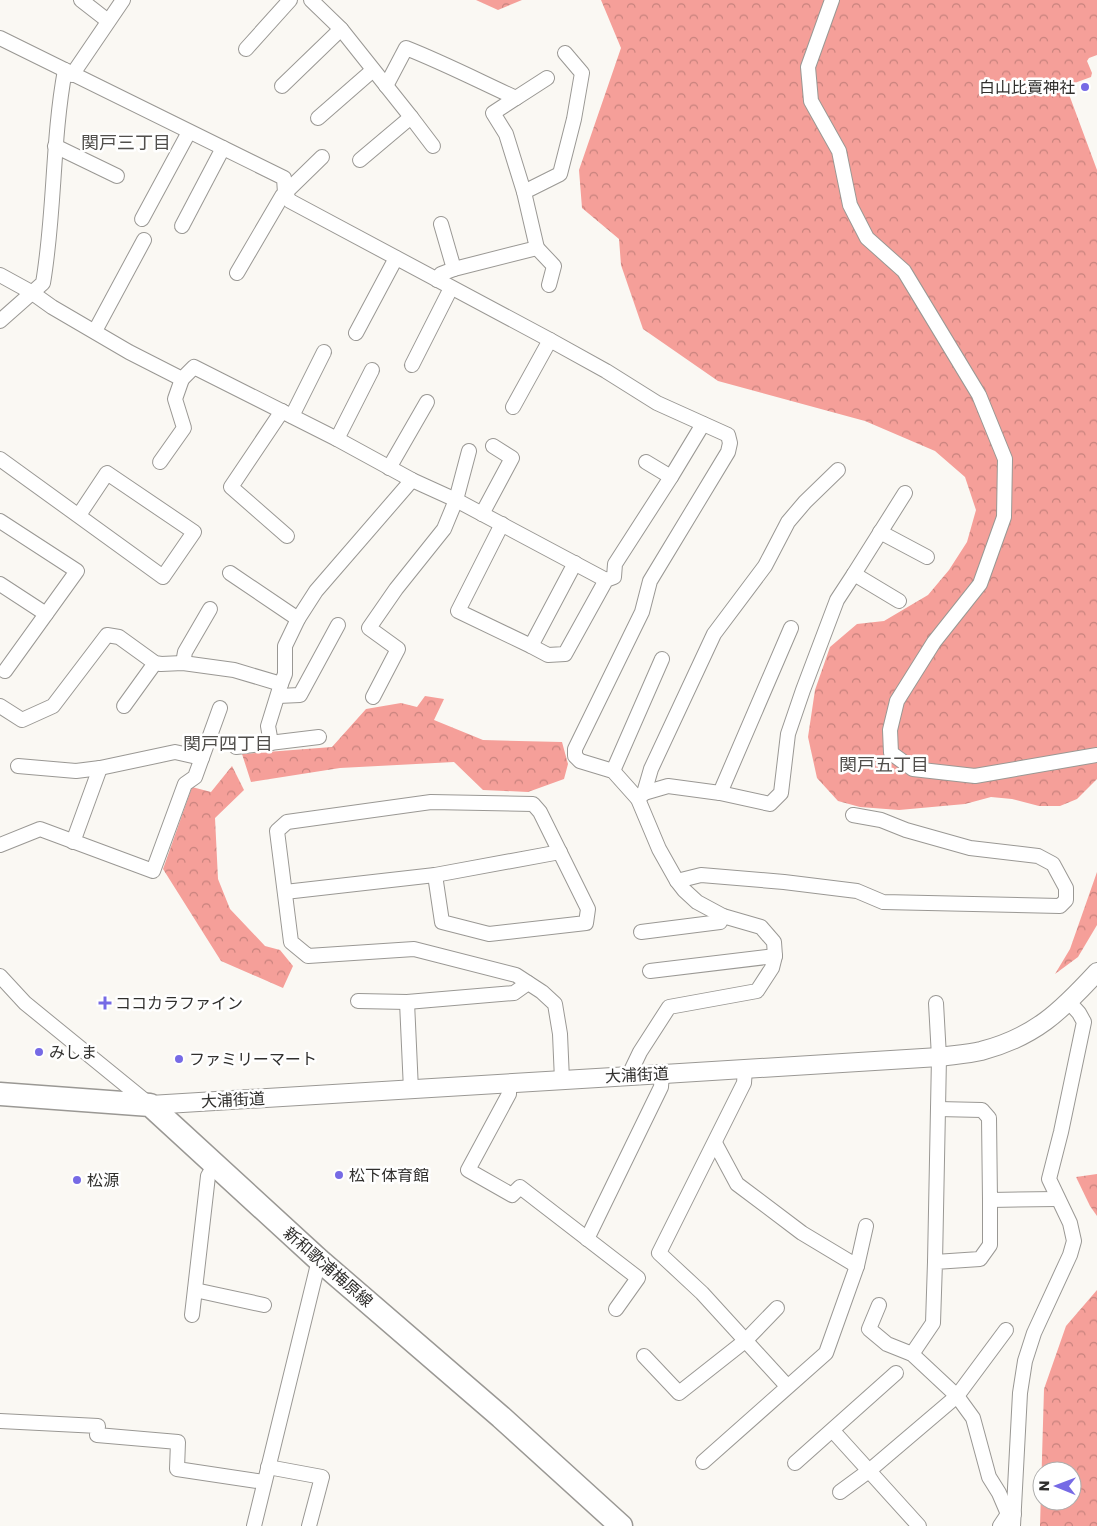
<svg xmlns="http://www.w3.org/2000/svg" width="1097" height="1526" viewBox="0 0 1097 1526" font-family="Poppins,'Noto Sans JP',sans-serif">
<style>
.forest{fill:url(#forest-crowns);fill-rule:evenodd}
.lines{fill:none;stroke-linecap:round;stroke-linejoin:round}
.minor-casing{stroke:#9a9894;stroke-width:16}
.tertiary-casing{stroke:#9a9894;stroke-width:20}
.primary-casing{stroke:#9a9894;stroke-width:25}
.minor{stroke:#fff;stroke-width:14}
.tertiary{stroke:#fff;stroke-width:18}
.primary{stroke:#fff;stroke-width:22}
.poi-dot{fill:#766ae5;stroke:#fff;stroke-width:2}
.labels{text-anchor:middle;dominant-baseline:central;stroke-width:5;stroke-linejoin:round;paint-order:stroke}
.poi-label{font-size:16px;fill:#302f2d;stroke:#fff;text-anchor:start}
.street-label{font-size:16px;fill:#302f2d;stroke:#fff}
.neighbourhood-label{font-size:18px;fill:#514f4c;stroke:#fff}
</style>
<defs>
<pattern id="forest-crowns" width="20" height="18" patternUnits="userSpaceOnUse" patternTransform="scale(1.25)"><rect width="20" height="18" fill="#f59f99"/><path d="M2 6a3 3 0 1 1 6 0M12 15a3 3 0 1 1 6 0" fill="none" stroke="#c7827d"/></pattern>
</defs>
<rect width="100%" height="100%" fill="#faf8f3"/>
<g class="forest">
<path d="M476,0H522L498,10Z"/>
<path d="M601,0H1097V55L1089,58L1087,61L1092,73L1091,77L1069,85L1067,89L1097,170V779L1077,799L1060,806H1039L1012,799L991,797L965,804L899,810L860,807L838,801L817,778L808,737L815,690L830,647L857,624L884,621L928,595L949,570L967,542L976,510L965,477L935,451L865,421L718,381L643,329L621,265L619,239L582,208L579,170L621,48Z"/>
<path d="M425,696L444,699L434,720L483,740L562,742L568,764L564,779L528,792L483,790L454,762L340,768L251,782L242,754L332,747L366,709L401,703L417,707Z"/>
<path d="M232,766L244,790L215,818L218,879L230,909L265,946L280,950L293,966L283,988L221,961L163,869L192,787L211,792Z"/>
<path d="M1097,872V925L1078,957L1055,974L1070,949Z"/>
<path d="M1097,1174V1216L1090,1206L1076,1177Z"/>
<path d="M1097,1290V1526H1040L1044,1389L1066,1326ZM1042,1471H1072V1501H1042Z"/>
</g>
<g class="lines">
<g class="minor-casing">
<g id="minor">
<path d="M81,0L108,21"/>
<path d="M311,0L341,29L411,117"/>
<path d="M832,0L808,67L811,101L839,151L850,205L867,238L904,271L979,395L1005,459L1004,517L980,584L934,642L897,701L890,730L891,753L913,769L975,776L1097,755"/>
<path d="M0,38L284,178L285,193L290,201L550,340L606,371L657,403L728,435L730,443L728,452L650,581L642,612L575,749V756L580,761L613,771L638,799L659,849L677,881L684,890L697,902L723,916L761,927L774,942L775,956L772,968L757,991L669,1007L640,1052L629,1075"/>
<path d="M246,49L290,0"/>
<path d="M72,75L123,0"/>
<path d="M282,86L341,29"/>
<path d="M386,86L406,48C444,63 479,81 516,98L547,78"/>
<path d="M516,98L493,113L506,134L524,192"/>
<path d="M318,118L373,70"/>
<path d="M55,146L117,176"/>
<path d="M360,160L411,117L433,146"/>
<path d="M142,219L189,132"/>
<path d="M182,226L223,148"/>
<path d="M537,248L554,266L549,285"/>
<path d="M454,269L537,248L524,192L560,174L574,119L582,73L565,53"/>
<path d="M237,273L282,196L322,157"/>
<path d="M0,275L31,292L52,307L129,352L182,379L194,367L337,439L412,480L456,500L606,580"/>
<path d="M437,280L441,274L454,269L441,224"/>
<path d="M0,321L43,283C55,213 52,140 65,70"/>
<path d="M95,331L144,240"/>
<path d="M356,333L396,258"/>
<path d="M412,365L451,288"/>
<path d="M513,407L550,340"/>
<path d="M282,411L231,487L287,536"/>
<path d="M292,416L324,352"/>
<path d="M337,439L372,370"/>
<path d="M0,459L163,577L194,532L107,473L79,515"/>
<path d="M160,462L184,428L175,399L182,379"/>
<path d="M646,462L671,477"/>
<path d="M389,468L427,402"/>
<path d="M482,514L512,458L493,446"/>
<path d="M0,521L77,571L5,671"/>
<path d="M502,524L458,611L531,646L575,563"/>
<path d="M880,532L927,557"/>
<path d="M230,573L298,619L285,646V674L281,684"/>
<path d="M0,584L46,614"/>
<path d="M899,601L854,574L905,493"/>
<path d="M298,619L316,591L412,480"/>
<path d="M531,646L548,655L565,654L606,580L614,577L615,564L671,477L703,424"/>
<path d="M183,663L185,652L210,609"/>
<path d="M278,696L300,695L338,625"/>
<path d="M373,697L398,649L369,628L396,589L444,529L456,500L469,451"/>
<path d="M0,706L22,720L53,706L107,635L119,637L155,663L161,664L183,663L234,670L281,684L268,726L271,743"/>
<path d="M124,706L155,663"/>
<path d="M236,747L319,737"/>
<path d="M18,766L76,771L100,768L175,752L202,758"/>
<path d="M613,771L662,659"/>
<path d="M644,793L668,786L720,793L770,804L781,793L788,734L803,690L837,600L854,574"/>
<path d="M720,793L791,628"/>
<path d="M638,799L644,793L651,769L714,634L765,566L788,522L805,502L838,470"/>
<path d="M73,842L100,768"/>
<path d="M0,845L40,829L153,871L185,784L195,777L220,708"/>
<path d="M435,875L442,922L489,934L586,923L588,909L540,812L533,804L431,802L287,822L277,831L291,942L308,956L414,949L516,975L542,992L555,1004L560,1034L562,1080"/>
<path d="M677,881L701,875L784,882L857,891L883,902L1060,906L1066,900V888L1053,864L1038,856L970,848L906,830L881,820L853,815"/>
<path d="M285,892L435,875L560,852"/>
<path d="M641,932L720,922L723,916"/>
<path d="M650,971L775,956"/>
<path d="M0,976L25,1003L149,1104"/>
<path d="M358,1001L407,1002L514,993L528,983"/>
<path d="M407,1002L411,1090"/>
<path d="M745,1069L744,1083L659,1253L702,1293L787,1386"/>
<path d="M509,1084V1094L468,1170L512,1195L520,1187L638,1278L616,1309"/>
<path d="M938,1109L982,1110L989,1118L990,1200L1057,1199"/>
<path d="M715,1143L737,1184L802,1233L857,1266L866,1226"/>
<path d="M587,1239L661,1087L662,1074"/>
<path d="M935,1262L939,1057L936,1003"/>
<path d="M195,1290L264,1305"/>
<path d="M879,1305L869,1329L887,1344L912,1354L957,1396L973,1418L989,1477L999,1493L1008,1514"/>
<path d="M192,1315L208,1176L215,1164"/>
<path d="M912,1354L933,1323L935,1262L980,1259L990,1245V1200"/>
<path d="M644,1356L679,1393L745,1341L777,1308"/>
<path d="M0,1421L98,1426L97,1435L178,1442L177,1469L264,1482"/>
<path d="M833,1431L919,1526"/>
<path d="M703,1462L826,1353L857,1266"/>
<path d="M795,1463L896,1373"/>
<path d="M268,1467L322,1477L309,1526"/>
<path d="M840,1492L870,1470L957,1396L1006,1330"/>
<path d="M254,1526L319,1260"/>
<path d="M1000,1526L1008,1514H1014"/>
<path d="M1013,1526L1020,1393L1025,1361L1034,1333L1070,1255L1074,1241L1070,1223L1049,1179L1061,1132L1084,1022L1079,1013L1069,1002"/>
</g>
</g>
<g class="tertiary-casing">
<path id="tertiary" d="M150,1105C413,1090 676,1073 939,1057C953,1055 968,1054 981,1051C1035,1037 1061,1011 1097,972"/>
</g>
<g class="primary-casing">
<path id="primary" d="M0,1094L150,1105L319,1260L501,1417L621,1526"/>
</g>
<use href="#minor" class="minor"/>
<use href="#tertiary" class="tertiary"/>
<use href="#primary" class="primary"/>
</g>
<g class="poi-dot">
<circle cx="1085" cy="87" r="5"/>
<path d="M102.5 995.5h5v5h5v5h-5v5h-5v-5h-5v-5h5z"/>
<circle cx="39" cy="1052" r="5"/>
<circle cx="179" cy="1059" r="5"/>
<circle cx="339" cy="1175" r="5"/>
<circle cx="77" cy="1180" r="5"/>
</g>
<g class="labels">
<g class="poi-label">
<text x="1075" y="87" text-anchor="end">白山比賣神社</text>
<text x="115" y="1003">ココカラファイン</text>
<text x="49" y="1052">みしま</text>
<text x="189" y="1059">ファミリーマート</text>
<text x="349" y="1175">松下体育館</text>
<text x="87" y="1180">松源</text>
</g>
<g class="street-label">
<text transform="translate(637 1075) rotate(-3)">大浦街道</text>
<text transform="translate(233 1100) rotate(-3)">大浦街道</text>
<text transform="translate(328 1267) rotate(41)">新和歌浦梅原線</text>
</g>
<g class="neighbourhood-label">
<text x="126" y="142">関戸三丁目</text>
<text x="228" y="743">関戸四丁目</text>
<text x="884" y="764">関戸五丁目</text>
</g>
</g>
<g transform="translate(1057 1486) rotate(271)"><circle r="24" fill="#ffffff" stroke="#acacab"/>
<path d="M0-4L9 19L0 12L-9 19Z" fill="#766ae5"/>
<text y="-8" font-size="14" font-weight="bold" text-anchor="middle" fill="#302f2d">N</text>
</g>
</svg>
